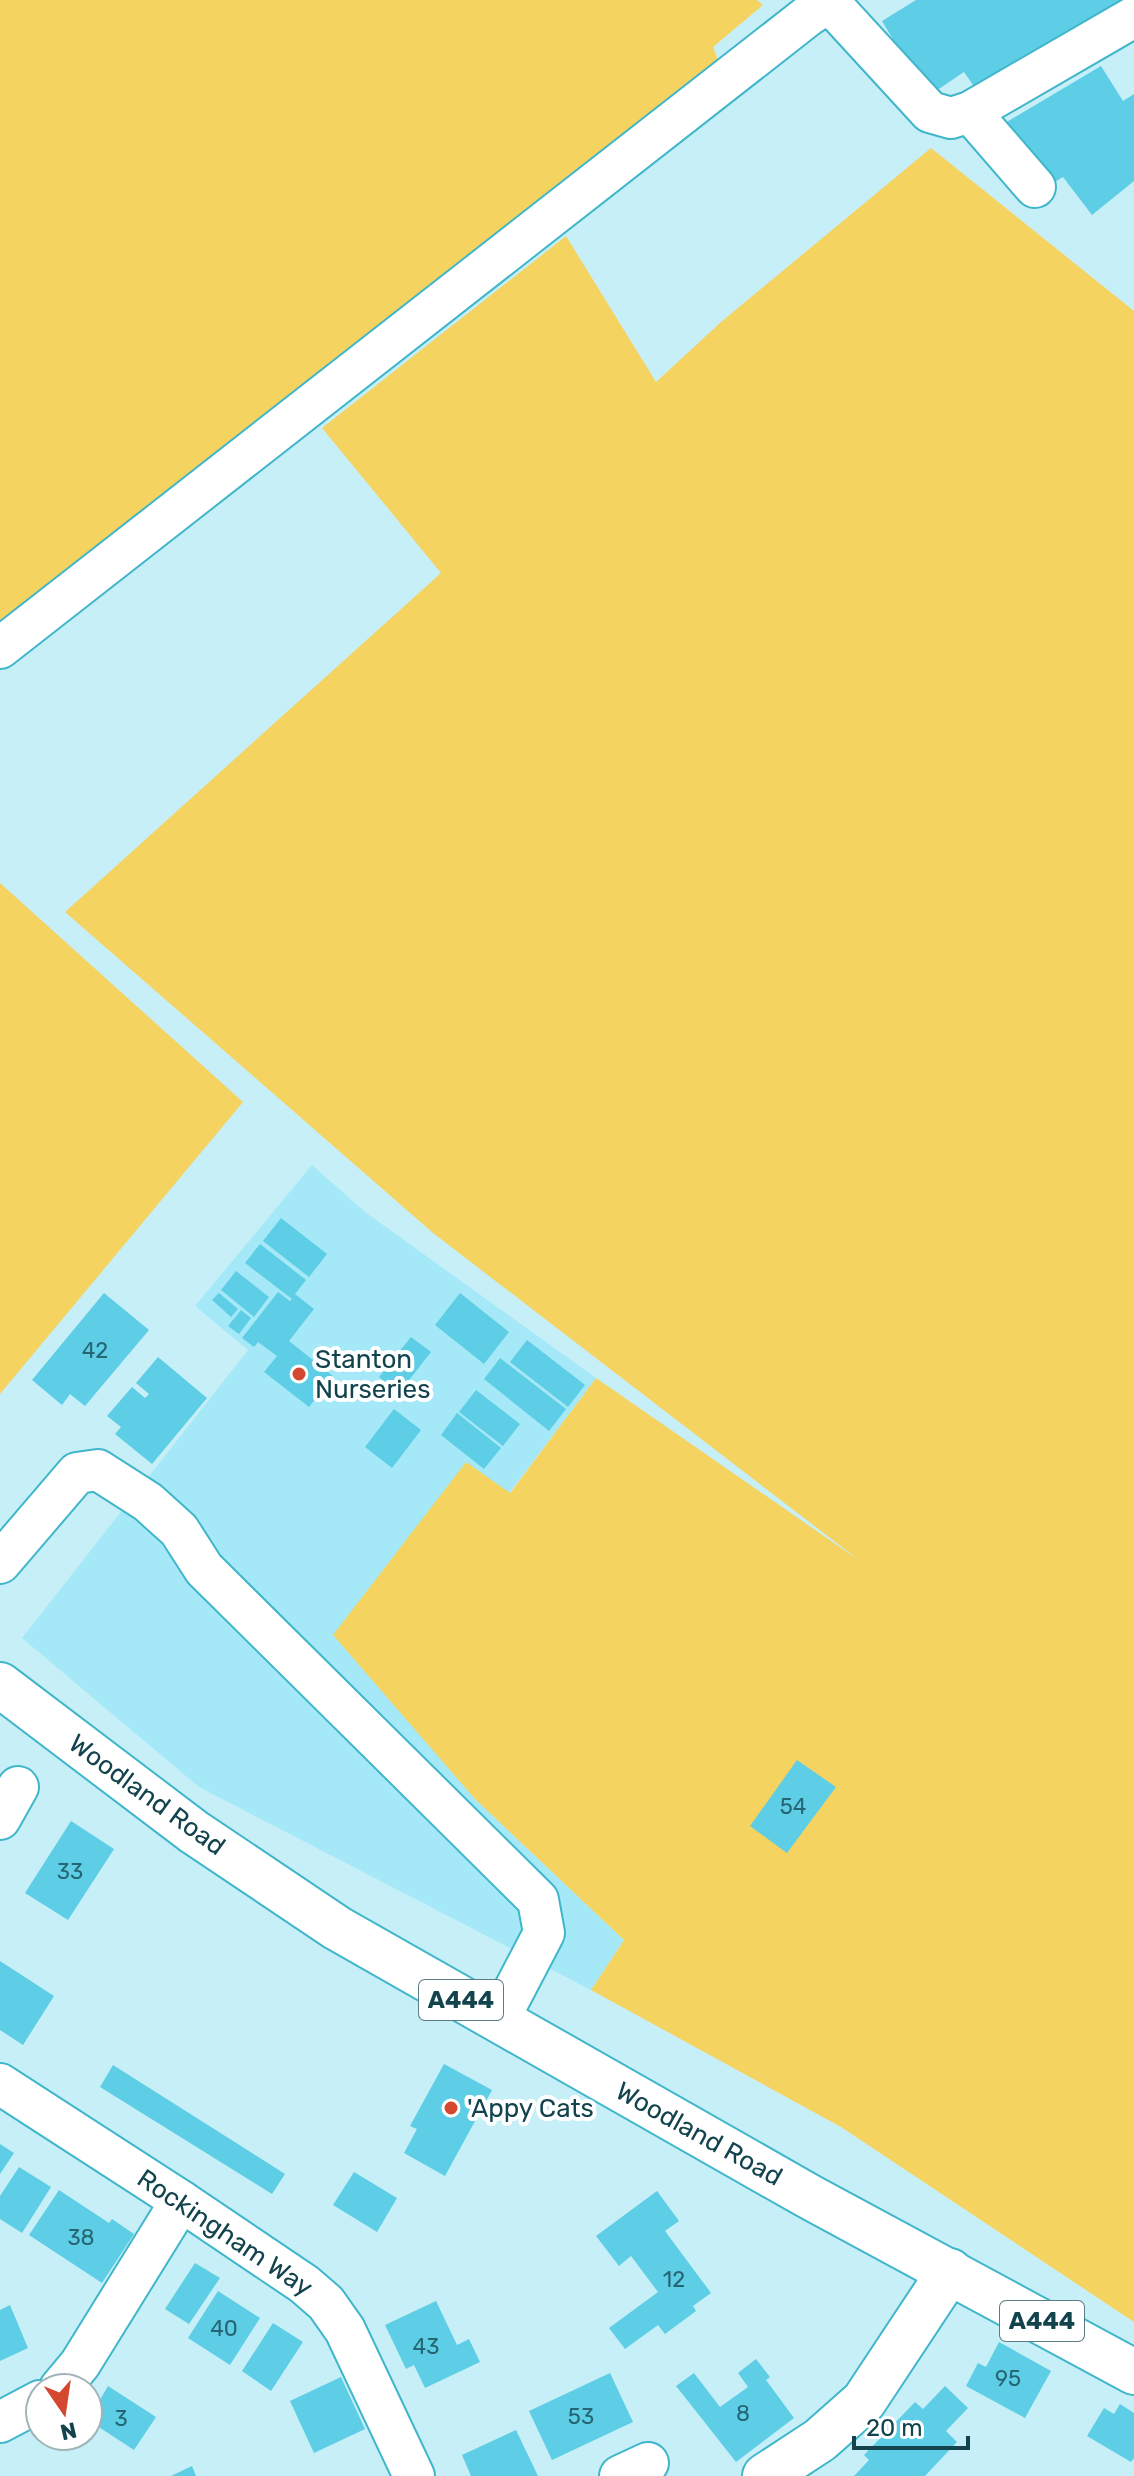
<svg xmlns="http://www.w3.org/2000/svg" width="1134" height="2476" viewBox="0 0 1134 2476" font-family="Rubik,sans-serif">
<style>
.built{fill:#a5e8f7}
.green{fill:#f5d361}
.building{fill:#5dcee5}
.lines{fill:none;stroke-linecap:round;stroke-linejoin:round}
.minor-casing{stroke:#40b6cb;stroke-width:44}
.major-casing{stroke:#40b6cb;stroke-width:48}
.highway-casing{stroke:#40b6cb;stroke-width:48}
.minor{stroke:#fff;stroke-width:40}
.major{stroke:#fff;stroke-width:44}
.highway{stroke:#fff;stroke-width:44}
.poi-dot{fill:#d4482f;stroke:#fff;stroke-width:3}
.labels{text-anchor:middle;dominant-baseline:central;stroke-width:8;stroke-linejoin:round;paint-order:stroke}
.number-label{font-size:22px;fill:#266674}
.shield{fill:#fff;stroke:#5a7c83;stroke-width:2}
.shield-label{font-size:24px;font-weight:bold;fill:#13444e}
.poi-label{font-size:26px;fill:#13444e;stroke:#fff;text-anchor:start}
.street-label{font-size:26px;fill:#13444e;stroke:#fff}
</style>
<rect width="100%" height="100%" fill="#c7eff8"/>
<path class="built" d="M312,1165L365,1212L596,1378L509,1493L466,1463L475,1799L624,1940L591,1990L199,1787L22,1638L248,1350L195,1306Z"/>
<g class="green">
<path d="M0,0H757L763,5L713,47L720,65L0,621Z"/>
<path d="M931,148L1134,311V2322L841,2127L591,1990L624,1940L475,1799L333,1635L466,1462L510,1493L596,1378L860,1561L433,1233L65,912L441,573L322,428L566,236L656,382L721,322Z"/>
<path d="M0,883L243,1102L0,1394Z"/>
</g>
<g class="building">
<path d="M916,0H1134L982,98L964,72L927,97L882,21Z"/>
<path d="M1101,66L1123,101L1134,94V181L1092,215L1063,177L1043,189L1005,123Z"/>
<path d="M281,1218L327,1254L309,1277L263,1241Z"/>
<path d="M260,1244L306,1280L295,1294L314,1309L289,1341L333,1376L309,1407L264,1372L277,1356L258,1342L254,1347L242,1338L278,1292L290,1301L292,1299L245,1263Z"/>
<path d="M236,1271L269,1297L254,1317L221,1290Z"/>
<path d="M104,1293L149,1330L85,1406L70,1394L62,1405L32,1380Z"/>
<path d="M219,1293L238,1309L231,1317L212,1300Z"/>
<path d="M460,1293L509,1332L484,1364L435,1325Z"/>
<path d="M241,1310L251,1318L239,1334L228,1326Z"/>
<path d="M411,1337L431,1352L399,1393L379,1377Z"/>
<path d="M527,1340L585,1385L568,1407L510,1362Z"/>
<path d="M158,1357L207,1398L152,1464L115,1434L121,1427L107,1416L132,1387L145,1398L149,1394L136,1383Z"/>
<path d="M500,1358L566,1409L549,1431L484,1379Z"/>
<path d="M476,1390L520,1424L503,1446L459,1412Z"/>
<path d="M394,1409L421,1430L392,1468L365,1447Z"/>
<path d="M457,1413L501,1448L484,1469L441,1435Z"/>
<path d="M797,1760L836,1787L787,1853L750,1826Z"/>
<path d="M71,1821L114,1849L68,1920L25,1893Z"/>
<path d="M0,1961L54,1996L23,2045L0,2030Z"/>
<path d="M444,2064L492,2090L445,2176L404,2153L417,2129L410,2126Z"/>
<path d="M113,2065L285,2174L272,2194L100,2087Z"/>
<path d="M0,2144L14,2153L0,2174Z"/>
<path d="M19,2167L51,2187L22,2233L0,2219V2196Z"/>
<path d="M354,2172L397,2198L377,2232L333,2205Z"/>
<path d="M59,2190L109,2223L112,2219L134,2234L102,2283L29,2235Z"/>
<path d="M657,2191L679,2221L665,2231L711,2293L693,2306L696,2311L665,2334L658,2325L625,2349L609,2328L658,2292L631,2256L619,2266L596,2236Z"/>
<path d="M195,2263L220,2278L189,2324L165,2309Z"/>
<path d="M218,2291L260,2318L230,2365L188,2338Z"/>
<path d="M436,2301L457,2345L469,2339L480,2362L425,2388L414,2365L406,2369L385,2325Z"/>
<path d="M10,2305L28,2348L0,2361V2310Z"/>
<path d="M273,2323L303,2342L271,2391L242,2371Z"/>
<path d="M999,2342L1051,2371L1025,2418L966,2386L978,2363L986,2367Z"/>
<path d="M756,2359L770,2377L766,2380L794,2418L736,2462L676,2386L694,2373L720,2407L748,2387L738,2373Z"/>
<path d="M610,2373L633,2422L552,2460L529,2411Z"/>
<path d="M341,2377L365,2429L314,2453L290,2401Z"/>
<path d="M108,2386L156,2417L134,2450L88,2420Z"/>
<path d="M945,2386L968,2408L946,2431L957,2442L925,2476H854L869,2460L864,2455L915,2402L923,2409Z"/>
<path d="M1120,2404L1134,2413V2458L1131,2462L1087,2436L1104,2408L1114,2414Z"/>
<path d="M516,2430L538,2476H471L462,2455Z"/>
<path d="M192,2466L196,2476H171Z"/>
</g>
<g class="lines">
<g class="minor-casing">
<g id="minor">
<path d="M829,2L930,112L951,118L970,112L1134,17"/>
<path d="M970,112L1035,187"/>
<path d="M0,648L809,15L833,0"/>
<path d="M0,1563L77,1473L98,1470L148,1502L179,1530L204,1569L538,1900L544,1933L498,2021"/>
<path d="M0,1819L18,1787"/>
<path d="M0,2084L181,2201L304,2284L326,2303L345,2330L414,2476"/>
<path d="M60,2388L80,2364L181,2201"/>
<path d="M0,2422L40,2401"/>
<path d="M620,2476L648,2463"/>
</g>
</g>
<g class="major-casing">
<path id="major" d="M765,2476L820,2440L864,2401L950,2271"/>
</g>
<g class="highway-casing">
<path id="highway" d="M0,1685L194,1832L337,1928L810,2197L1134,2372"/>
</g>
<use href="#minor" class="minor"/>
<use href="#major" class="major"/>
<use href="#highway" class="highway"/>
</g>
<g class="poi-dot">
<circle cx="299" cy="1374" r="8"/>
<circle cx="451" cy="2108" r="8"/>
</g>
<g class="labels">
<g class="number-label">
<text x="95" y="1350">42</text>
<text x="793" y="1806">54</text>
<text x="70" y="1871">33</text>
<text x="81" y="2237">38</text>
<text x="674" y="2279">12</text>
<text x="224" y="2328">40</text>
<text x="426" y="2346">43</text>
<text x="1008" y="2378">95</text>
<text x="743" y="2413">8</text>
<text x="581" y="2416">53</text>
<text x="121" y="2418">3</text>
</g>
<g class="shield">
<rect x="419" y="1980" width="84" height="40" rx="6"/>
<rect x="1000" y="2301" width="84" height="40" rx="6"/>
</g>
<g class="shield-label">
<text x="461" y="2000">A444</text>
<text x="1042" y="2321">A444</text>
</g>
<g class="poi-label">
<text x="315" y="1359">Stanton<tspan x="315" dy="30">Nurseries</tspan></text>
<text x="467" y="2108">'Appy Cats</text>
</g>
<g class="street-label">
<text transform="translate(147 1795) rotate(36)">Woodland Road</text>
<text transform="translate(699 2134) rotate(29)">Woodland Road</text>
<text transform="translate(225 2233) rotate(34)">Rockingham Way</text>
</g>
</g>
<g transform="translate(64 2412) rotate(167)"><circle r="38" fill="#ffffff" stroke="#a1b4b8" stroke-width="2"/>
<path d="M0-6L14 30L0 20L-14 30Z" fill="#d4482f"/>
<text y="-12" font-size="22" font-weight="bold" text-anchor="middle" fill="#13444e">N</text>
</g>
<path d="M854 2436v12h114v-12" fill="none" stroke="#13444e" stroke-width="4"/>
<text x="866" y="2436" font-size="24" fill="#13444e" stroke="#ffffff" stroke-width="6" paint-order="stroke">20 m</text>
</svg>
